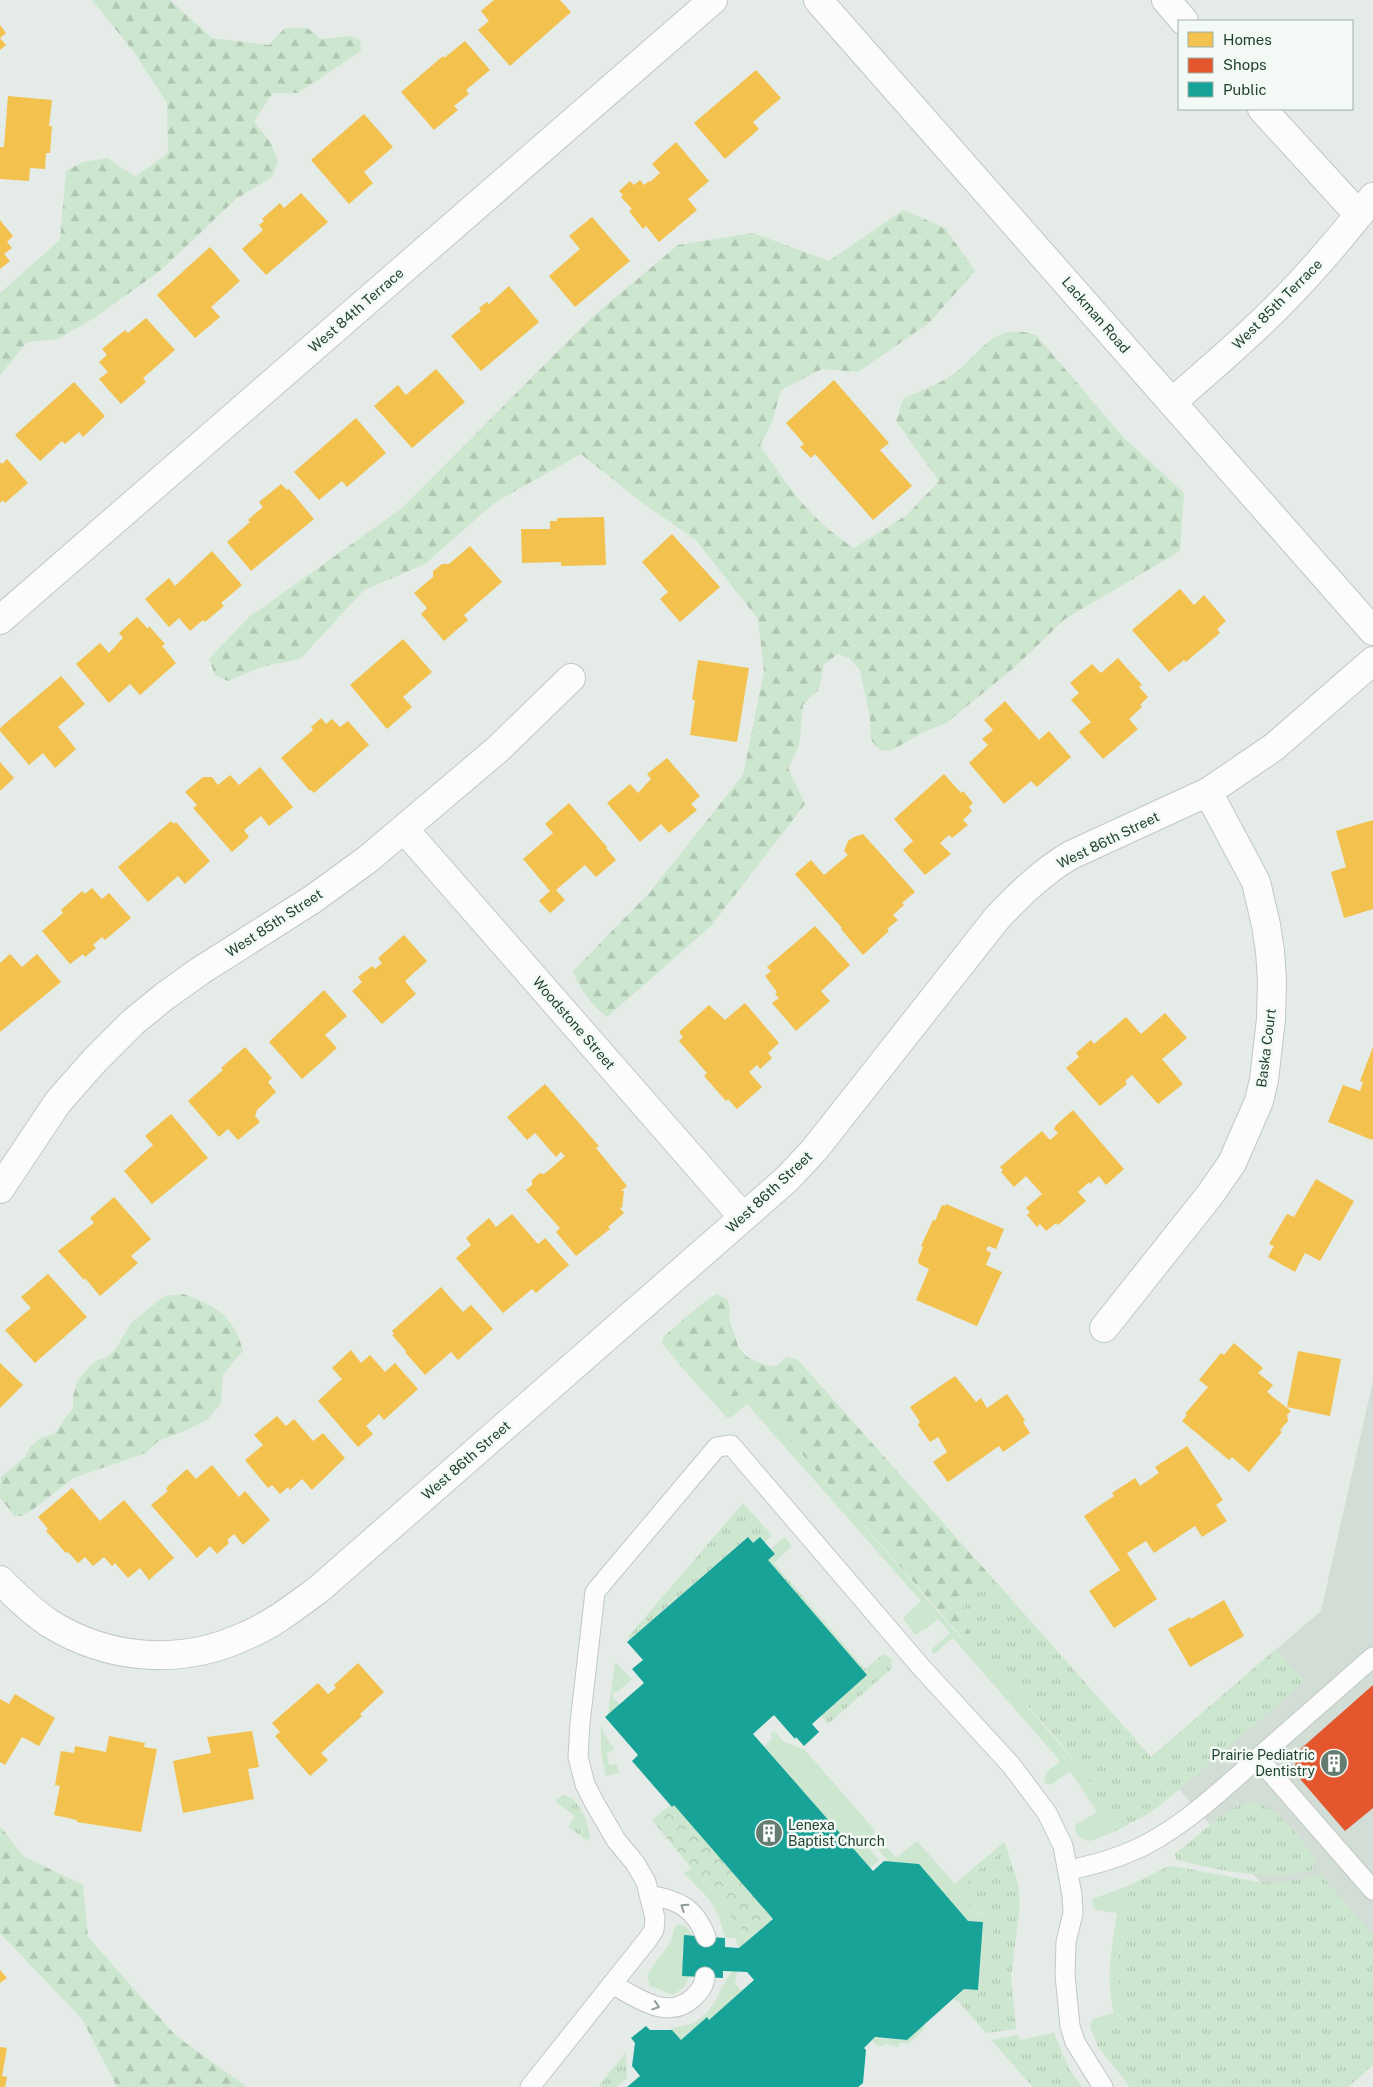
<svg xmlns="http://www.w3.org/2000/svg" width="1373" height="2087" viewBox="0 0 1373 2087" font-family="'Public Sans',sans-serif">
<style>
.built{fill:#d2ddd6}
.grass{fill:url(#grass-tufts)}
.forest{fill:url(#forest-firs)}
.park{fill:url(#park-crowns)}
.garden{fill:#cde6cf}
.homes{fill:#f2c14e}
.shops{fill:#e4572e}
.public{fill:#17a398}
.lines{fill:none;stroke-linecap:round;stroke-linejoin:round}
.service-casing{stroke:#c2c8c4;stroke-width:21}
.minor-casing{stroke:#c2c8c4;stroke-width:30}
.secondary-casing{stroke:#bec7c3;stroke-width:30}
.service{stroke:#fbfcfb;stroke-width:19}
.minor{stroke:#fbfcfb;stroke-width:28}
.secondary{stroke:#fbfcfb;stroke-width:28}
.oneway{stroke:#8e9e96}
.labels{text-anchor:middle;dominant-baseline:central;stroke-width:5;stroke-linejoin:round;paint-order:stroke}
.street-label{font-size:14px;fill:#204132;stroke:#f3faf5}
.poi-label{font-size:14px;fill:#204132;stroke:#f3faf5;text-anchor:end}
</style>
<defs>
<pattern id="grass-tufts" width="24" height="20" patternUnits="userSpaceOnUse" patternTransform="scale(1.25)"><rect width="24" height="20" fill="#cde6cf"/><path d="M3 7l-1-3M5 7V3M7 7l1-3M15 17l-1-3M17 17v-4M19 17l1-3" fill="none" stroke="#b0c6b2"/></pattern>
<pattern id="forest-firs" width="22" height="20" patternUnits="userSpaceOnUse" patternTransform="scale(1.25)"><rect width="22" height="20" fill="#cde6cf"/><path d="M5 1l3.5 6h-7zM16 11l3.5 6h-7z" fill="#b0c6b2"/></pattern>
<pattern id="park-crowns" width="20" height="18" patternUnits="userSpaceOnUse" patternTransform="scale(1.25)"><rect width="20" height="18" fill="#cde6cf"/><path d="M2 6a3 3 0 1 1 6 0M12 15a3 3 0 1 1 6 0" fill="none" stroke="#b0c6b2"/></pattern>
</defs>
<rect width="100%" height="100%" fill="#e5ebe7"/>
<path class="built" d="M1373,1381V2012L1151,1757L1321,1611Z"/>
<g class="grass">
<path d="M743,1503L772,1536L765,1542L753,1543L747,1537L630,1639L628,1637Z"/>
<path d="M784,1537L789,1542L791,1547L774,1563L865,1669L883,1654L892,1659L891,1669L828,1724L821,1716L867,1675L768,1560L775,1554L771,1549Z"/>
<path d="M988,1573L1151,1757L1276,1649L1305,1681L1162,1804L1150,1813L1116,1831C1105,1809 1094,1787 1080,1768C1046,1723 1004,1680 965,1641L970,1634L958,1616C965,1599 986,1592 988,1573Z"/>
<path d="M564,1795C580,1799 588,1822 590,1837L588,1841L568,1827L575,1816L557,1803L556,1799Z"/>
<path d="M1252,1802C1278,1805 1300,1840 1316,1859L1311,1864L1316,1869C1268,1882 1224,1871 1177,1860L1174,1854C1196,1840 1228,1803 1252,1802Z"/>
<path d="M1007,1849L1018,1884L1020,1904L1011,1977L1016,2029L986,2033L960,2003C973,1996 985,1994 990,1978L993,1926L983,1914L974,1912L964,1901C962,1877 989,1861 1007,1849Z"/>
<path d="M1173,1866L1258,1882H1284L1321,1875L1373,1935V2065L1348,2087H1130L1099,2048L1092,2032L1121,2019L1118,1961L1128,1908V1886L1167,1867Z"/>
<path d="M1054,2033L1069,2069L1082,2087H1033L991,2040L1018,2035L1020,2040Z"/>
<path d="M626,2052L627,2078L616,2087H598Z"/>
</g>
<g class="forest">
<path d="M92,0H170L212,38L269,45L285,28H307L321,39L350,36L360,40L361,51L298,93H273L254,121L271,143L278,162L272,177L236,199L161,270L96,317L58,339L27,342L0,375V293L60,240L66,171L83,162L108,158L135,177L168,153L167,103L134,52Z"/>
<path d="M903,210L945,228L975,271L929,323L858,372L822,369L781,390L772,422L760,445C787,487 812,521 854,548L907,515L939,481L896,421L903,399C919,391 938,385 952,375C984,353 991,321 1036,335L1124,438L1184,493L1180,551L1065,619L1016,666L946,723L923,732L891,751L880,750L871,740L870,717L860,670L849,658L838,654L824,664L819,689L803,705L799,746L788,768L805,804L711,926L607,1017C591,1005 580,989 573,971L651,891L743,775L764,672L758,619L695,539L645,505L581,454L494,503L425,564L364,590L300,659L261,667L228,681L215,675L209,659L249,617L401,509L591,318L678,245L753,233L829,261Z"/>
<path d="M183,1294C215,1305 234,1316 243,1351L223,1374L221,1403L207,1420L182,1432L158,1441L146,1453L73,1478L31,1511L21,1516H15L0,1498L1,1477L25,1457L30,1447L39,1439L55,1433L73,1408V1396L78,1380L91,1365L97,1360L106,1358L115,1350L131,1323L165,1296Z"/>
<path d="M717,1294L727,1299L730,1309L729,1319L739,1348L747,1357L764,1365L776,1366L787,1357L797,1359L988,1573C986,1592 965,1599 958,1616L967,1627L970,1634L965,1641L754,1399L746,1394L731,1397L704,1371L692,1367L686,1372L662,1343L664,1336L708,1299Z"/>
<path d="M0,1826L23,1856L83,1885L88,1937L176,2036L247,2087H117L82,2019L0,1933Z"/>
</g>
<path class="park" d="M673,1803L773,1919L749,1939L652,1820Z"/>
<g class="garden">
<path d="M692,1367L704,1371L731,1397L746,1394L754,1399L953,1629L1008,1684L1080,1768L1104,1806L1116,1831L1090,1841C1082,1840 1074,1834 1075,1825L1097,1812L1070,1771L1051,1785L1045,1783C1042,1772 1053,1767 1060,1761L953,1638L935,1653H932V1649L950,1633L938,1619L925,1630H922L917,1634H914L903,1618L921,1601L747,1404L733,1416L727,1418L686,1372Z"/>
<path d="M615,1662L632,1679L618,1691L613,1693L612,1696L620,1705L608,1715Z"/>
<path d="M601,1723L603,1732L615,1750L607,1753L609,1765L617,1764L619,1773L606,1776L601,1754Z"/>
<path d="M774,1731L784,1742L804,1749L873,1828L875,1833L864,1843L879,1860L870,1868L764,1746L773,1738L770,1735Z"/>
<path d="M879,1839L894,1856L898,1857L917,1841L955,1884L1004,1842L1007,1849C989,1861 961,1877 964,1901L974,1912L988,1917L993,1926L990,1978C985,1995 973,1996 960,2003L954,1999L964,1989L978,1990L983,1922L968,1921L919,1864L889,1862L873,1843Z"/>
<path d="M691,1868L749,1939L739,1948L735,1938H725L719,1917L709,1899L684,1873Z"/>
<path d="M1128,1886V1908L1118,1961L1121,2019L1092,2032L1090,2026L1093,2019L1114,2013C1105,1976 1112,1949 1117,1913L1096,1910L1093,1906L1092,1899Z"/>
<path d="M678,1924L686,1927L691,1933V1974L684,1987L673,1995L650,1986L647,1975L671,1941L674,1928Z"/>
<path d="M733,1971L737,1972L735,1983L741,1991L709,2020L707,2017L681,2040L672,2030H668C676,2026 686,2027 695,2022C718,2009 717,1989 733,1971Z"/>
<path d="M923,2025L925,2028L909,2043H900L898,2047L886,2044L878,2047L872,2040L874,2038L906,2040Z"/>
</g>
<g class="homes">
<path d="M494,0H560L571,12L510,66L478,30L489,21L481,11Z"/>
<path d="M0,25L6,33L0,38L6,45L0,50Z"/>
<path d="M465,41L490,70L466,90L469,94L454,106L458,110L434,130L401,92L443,56L444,58Z"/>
<path d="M756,70L781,98L753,122L759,129L725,159L694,123Z"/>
<path d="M8,96L52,100L49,126H52L50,153H46L45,169L30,168L29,181L0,179V147H4Z"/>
<path d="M364,114L393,147L364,172L373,183L349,204L311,160Z"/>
<path d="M676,142L709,181L688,199L697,210L659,242L646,226L643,229L629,211L632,209L621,197L623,195L619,191L630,181L634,185L640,180L644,185L649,181L650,182L660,173L652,164Z"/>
<path d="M301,193L328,222L266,275L242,249L263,230L259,225L264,221L262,219L280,203L284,208Z"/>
<path d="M592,217L630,261L575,307L549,276L580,249L569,236Z"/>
<path d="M0,220L13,236L7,242L12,248L4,254L10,261L0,269Z"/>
<path d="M210,247L240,281L211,307L220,317L195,338L157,295Z"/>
<path d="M509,286L539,322L481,371L451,336L481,311L479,308L487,302L489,304Z"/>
<path d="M146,318L175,350L143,378L146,382L121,404L99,379L108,372L99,362L107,355L102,349L125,330L128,333Z"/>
<path d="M436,369L465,402L412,448L374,406L398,385L406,395Z"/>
<path d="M834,380L889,443L880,450L912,486L873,520L815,454L811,458L800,447L804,444L786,423Z"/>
<path d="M74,382L105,416L83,437L79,432L65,444L62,441L40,461L15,435Z"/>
<path d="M356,418L386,453L347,487L342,481L319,500L294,472Z"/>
<path d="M7,459L28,483L5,503L3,500L0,503V462L2,464Z"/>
<path d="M281,484L287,490L289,489L314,519L251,571L227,542L250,522L248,520L263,507L259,502Z"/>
<path d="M604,517L606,565L561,566V562L522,563L521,529H550V521H557V518Z"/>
<path d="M672,534L720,587L680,622L660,599L668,592L642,562Z"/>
<path d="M470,546L502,582L464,615L468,620L444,641L421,614L427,608L414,593L433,577V571L442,564H449Z"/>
<path d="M212,551L242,585L221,603L224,606L205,622L203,620L190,631L179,618L169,627L145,599L169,578L175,586Z"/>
<path d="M1180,589L1194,605L1204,595L1226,621L1217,629L1220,633L1186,662L1184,660L1169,672L1132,630Z"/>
<path d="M137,617L148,629L149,626L165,644L162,646L176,663L140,695L130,684L109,703L76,664L100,643L109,653L123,638L119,633Z"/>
<path d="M403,639L432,672L403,697L412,707L387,729L350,685Z"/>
<path d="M1118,658L1142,685L1139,687L1148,697L1140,705L1142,707L1129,719L1138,729L1103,759L1079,732L1091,722L1071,700L1079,693L1070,683L1092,664L1101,673Z"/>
<path d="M698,660L749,668L737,742L690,735L695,700H692Z"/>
<path d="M61,676L85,704L58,727L76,749L55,768L43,753L29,765L0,731V728Z"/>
<path d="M1005,701L1039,740L1049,731L1071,757L1037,787L1031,781L1004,804L969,763L988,745L982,739L993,730L984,720Z"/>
<path d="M321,718L326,724L332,719L340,727L348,721L369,745L314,793L311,790L310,791L281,758L313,730L311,727Z"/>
<path d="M667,758L700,796L691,804L697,810L669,833L661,824L640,842L607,803L630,784L638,793L651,779L647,774Z"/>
<path d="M0,762L14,778L0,791Z"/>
<path d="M260,767L293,807L269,826L261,816L244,830L249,837L232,852L193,808L197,805L185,792L203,777H212L218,785L230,775L239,785Z"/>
<path d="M944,774L961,793L963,791L973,803L969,807L972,811L963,820L968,825L952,838L949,835L940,843L951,854L925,875L903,850L913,841L894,819Z"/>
<path d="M569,803L607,847L606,848L616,860L596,877L585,865L556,890L565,900L550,913L539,901L550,891L523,859L553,833L545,824Z"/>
<path d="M1373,820V909L1344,918L1331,872L1346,867L1336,831Z"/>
<path d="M171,821L174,824L176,822L210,861L185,884L178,876L148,902L118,867Z"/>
<path d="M863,834L915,892L902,903L904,905L893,915L898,920L887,929L889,931L863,955L841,929L842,928L795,874L811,860L824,875L848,855L844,851L848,841L854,837Z"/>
<path d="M92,888L102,899L109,893L131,918L105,940L102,937L93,945L96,948L85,957L83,954L70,964L42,931L63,913L61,910L82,891L85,894Z"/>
<path d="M815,926L850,965L821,991L830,1001L796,1031L772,1003L779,998L775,994L777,992L765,976L771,971L767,967Z"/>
<path d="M404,935L427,961L405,981L416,994L382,1024L352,991L362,982L358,977L372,966L375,969L382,963L378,958Z"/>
<path d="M10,954L22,967L37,954L61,982L0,1032V963Z"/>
<path d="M324,990L347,1016L325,1035L337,1048L302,1079L269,1042Z"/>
<path d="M745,1003L779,1043L768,1053L772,1058L760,1069L757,1065L749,1072L762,1087L737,1109L728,1099L726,1101L704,1076L707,1073L679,1041L683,1037L679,1032L709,1005L725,1020Z"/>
<path d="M1165,1013L1187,1038L1162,1059L1183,1084L1158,1104L1132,1075L1125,1081L1127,1084L1100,1106L1066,1068L1079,1057L1076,1053L1091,1040L1094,1044L1126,1017L1141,1034Z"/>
<path d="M245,1047L272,1078L268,1082L276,1092L257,1110L255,1116L260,1122L238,1140L228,1129L219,1137L188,1101L223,1070L221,1068Z"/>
<path d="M1373,1047V1138L1372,1140L1328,1122L1343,1085L1360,1091L1363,1082L1360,1081Z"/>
<path d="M545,1084L599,1146L596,1148L627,1186L621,1191H624L622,1208L619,1207L624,1213L608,1227L610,1229L576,1256L556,1232L560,1228L526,1190L532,1185V1180L540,1173L544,1174L548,1171L565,1156L561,1152L556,1157L535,1133L527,1140L507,1117Z"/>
<path d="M1073,1110L1124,1169L1106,1185L1099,1176L1090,1184L1089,1182L1078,1192L1086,1201L1058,1225L1056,1223L1046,1231L1040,1224L1037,1227L1027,1215L1030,1212L1026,1208L1042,1194L1026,1176L1014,1187L1001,1172L1003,1170L1000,1167L1042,1131L1050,1140L1058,1133L1054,1129L1056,1125Z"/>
<path d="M171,1114L208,1158L152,1204L124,1171L153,1145L145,1136Z"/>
<path d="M1316,1179L1354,1201L1320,1261L1305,1253L1295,1272L1268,1257L1274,1246L1269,1244L1287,1214L1294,1217Z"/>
<path d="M114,1197L151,1239L131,1256L138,1263L100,1296L85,1278L84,1280L58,1251L94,1223L90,1218Z"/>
<path d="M946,1204L1004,1229L996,1249L988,1246L986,1250L991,1253L986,1265L1002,1272L977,1326L916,1300L929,1269L919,1264L918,1260L923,1247L921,1246L933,1220L935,1221L942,1205L945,1206Z"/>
<path d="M512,1214L538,1244L545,1238L569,1265L536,1293L532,1289L503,1313L456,1258L471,1245L466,1238L489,1218L496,1227Z"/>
<path d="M48,1274L87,1317L35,1363L5,1330L31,1308L21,1297Z"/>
<path d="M441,1287L463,1312L471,1305L493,1329L458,1360L451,1352L425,1375L405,1352L406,1351L392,1335L394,1334L392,1331Z"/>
<path d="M1234,1343L1263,1368L1258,1373L1273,1385L1267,1392L1291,1411L1287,1415L1288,1421L1280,1430L1282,1432L1249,1472L1232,1457L1229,1460L1182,1421L1187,1415L1185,1414L1208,1387L1199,1380L1221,1353L1224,1355Z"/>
<path d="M351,1350L361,1363L370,1355L385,1372L395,1363L418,1389L384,1420L379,1414L366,1426L373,1434L358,1447L318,1401L342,1379L332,1368Z"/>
<path d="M1298,1351L1341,1359L1330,1416L1287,1407Z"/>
<path d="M0,1363L23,1385L0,1408Z"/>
<path d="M955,1376L976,1402L981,1398L987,1408L1007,1394L1025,1420L1023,1422L1030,1433L1003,1452L999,1446L948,1482L933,1462L947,1452L938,1437L930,1442L918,1425L920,1422L910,1407Z"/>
<path d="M277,1416L286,1426L294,1419L313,1441L323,1433L345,1458L312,1490L302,1479L290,1490L288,1487L280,1494L272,1485L268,1488L245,1460L263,1445L254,1435Z"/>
<path d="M1187,1446L1223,1500L1216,1505L1227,1521L1202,1537L1195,1526L1154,1553L1146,1541L1127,1553L1157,1599L1114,1628L1089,1591L1120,1570L1084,1516L1114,1496L1112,1493L1135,1478L1140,1486L1159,1473L1155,1467Z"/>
<path d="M212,1465L239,1497L245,1491L270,1520L243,1545L234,1534L227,1540L229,1543L217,1554L210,1546L197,1558L151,1505L168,1491L166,1489L169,1485L187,1469L196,1479Z"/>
<path d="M72,1488L100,1521L124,1500L174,1558L149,1580L140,1568L128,1578L115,1563L112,1566L104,1557L93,1566L85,1557L78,1563L68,1552L66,1553L46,1531L48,1529L38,1517Z"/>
<path d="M1224,1600L1244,1636L1190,1667L1168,1629L1190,1617L1191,1619Z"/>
<path d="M358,1663L384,1692L360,1714L362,1716L321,1753L328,1760L310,1776L275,1736L280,1732L272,1723L318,1683L328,1694L336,1688L334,1685Z"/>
<path d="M15,1694L55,1718L39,1746L22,1737L5,1765L0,1762V1699L9,1704Z"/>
<path d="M252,1731L259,1767L248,1769L254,1799L183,1813L173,1761L211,1753L207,1737Z"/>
<path d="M109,1736L145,1743L144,1747L157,1749L141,1832L77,1822V1820L54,1815L60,1786L55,1785L61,1751L74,1753L75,1746L106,1752Z"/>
<path d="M0,1970L7,1978L0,1983Z"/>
<path d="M0,2047L7,2048L2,2076L7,2077L5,2087H0Z"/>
</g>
<path class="shops" d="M1373,1685V1808L1345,1831L1295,1773L1296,1753Z"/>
<path class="public" d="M748,1537L753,1543L760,1537L775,1554L768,1560L867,1675L812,1724L819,1732L804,1746L796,1737L795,1739L774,1715L753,1734L873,1871L884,1861L919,1864L968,1921L983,1922L978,1990L964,1989L907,2040L875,2037L864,2048L866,2050L863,2083L858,2087H627L640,2076L632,2066L635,2043L631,2038L646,2026L650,2030H672L681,2040L707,2017L709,2020L754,1980L747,1972L723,1971V1978L682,1976L684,1935L725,1938V1947L739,1948L773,1919L674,1805L672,1807L632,1761L638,1755L605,1717L644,1683L632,1669L643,1660L627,1642Z"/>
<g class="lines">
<g class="service-casing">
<g id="service">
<path d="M1373,1657L1258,1758L1373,1890"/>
<path d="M1069,1870C1099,1864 1129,1855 1156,1839C1193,1817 1225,1787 1258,1758"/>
<path d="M649,1895C679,1900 695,1908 706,1937"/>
<path d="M612,1984C638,1998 668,2022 694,1997C700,1991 704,1986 705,1977"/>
<path d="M530,2087L648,1939L654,1930L655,1918L646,1882L635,1863L616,1840L594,1802L585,1784L578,1757L580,1723L595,1592L717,1447L731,1445L921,1667L1011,1765L1047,1813L1063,1846L1072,1895L1073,1913L1066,1942L1065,1975L1070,2026L1075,2042L1103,2087"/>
</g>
</g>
<g class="minor-casing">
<g id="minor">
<path d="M1166,0L1184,21"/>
<path d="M1262,109L1359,215"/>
<path d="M1172,402C1209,370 1246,339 1280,304C1313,271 1344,234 1373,197"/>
<path d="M0,620L713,0"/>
<path d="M404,829L743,1217"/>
<path d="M0,1189L58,1102L95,1060L133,1022L165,996L200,971L313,899L368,859L498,749L571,678"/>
<path d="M1104,1328L1209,1196L1232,1163L1259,1101L1264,1080L1271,1019L1272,981L1270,951L1266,925L1256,882L1208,792"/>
<path d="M0,1580C15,1595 31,1611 49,1623C108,1660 181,1666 245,1636C272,1625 296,1606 319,1589L787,1179L815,1149L997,918C1020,894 1042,872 1071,855L1208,792L1274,747L1373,661"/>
</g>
</g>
<g class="secondary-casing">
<path id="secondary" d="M818,0L1373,631"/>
</g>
<use href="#service" class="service"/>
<use href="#minor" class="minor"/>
<use href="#secondary" class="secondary"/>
</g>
<defs><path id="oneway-chevron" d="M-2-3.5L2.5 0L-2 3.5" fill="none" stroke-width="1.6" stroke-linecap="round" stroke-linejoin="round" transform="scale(1.25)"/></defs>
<g class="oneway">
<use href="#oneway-chevron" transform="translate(684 1907) rotate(-146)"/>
<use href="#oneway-chevron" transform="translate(656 2006) rotate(18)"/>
</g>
<defs>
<g id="building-disc" transform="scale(1.4375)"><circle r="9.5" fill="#657c71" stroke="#f3faf5"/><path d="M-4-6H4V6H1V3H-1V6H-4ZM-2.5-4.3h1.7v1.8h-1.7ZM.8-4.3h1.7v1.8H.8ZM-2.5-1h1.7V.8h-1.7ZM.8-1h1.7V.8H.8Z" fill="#fff"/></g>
</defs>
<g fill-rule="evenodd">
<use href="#building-disc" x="1334" y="1763"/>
<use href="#building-disc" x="769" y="1833"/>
</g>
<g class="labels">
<g class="street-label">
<text transform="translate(1277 304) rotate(-45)">West 85th Terrace</text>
<text transform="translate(356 310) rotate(-41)">West 84th Terrace</text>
<text transform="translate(1096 315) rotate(49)">Lackman Road</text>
<text transform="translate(1108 840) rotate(-26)">West 86th Street</text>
<text transform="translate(274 923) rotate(-33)">West 85th Street</text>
<text transform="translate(574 1023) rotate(49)">Woodstone Street</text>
<text transform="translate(1266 1048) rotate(-83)">Baska Court</text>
<text transform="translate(769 1192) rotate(-43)">West 86th Street</text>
<text transform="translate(466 1460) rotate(-41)">West 86th Street</text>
</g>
<g class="poi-label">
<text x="1315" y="1755">Prairie Pediatric<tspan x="1315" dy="16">Dentistry</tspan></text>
<text x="788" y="1825" text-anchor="start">Lenexa<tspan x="788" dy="16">Baptist Church</tspan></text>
</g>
</g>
<rect x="1178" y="20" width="175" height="90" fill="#f3faf5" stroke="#9fb0a7"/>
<rect x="1188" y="32" width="25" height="15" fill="#f2c14e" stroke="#9fb0a7"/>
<text x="1223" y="45" font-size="15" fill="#204132">Homes</text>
<rect x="1188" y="58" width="25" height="15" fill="#e4572e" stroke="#9fb0a7"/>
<text x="1223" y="70" font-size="15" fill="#204132">Shops</text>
<rect x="1188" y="82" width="25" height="15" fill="#17a398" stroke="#9fb0a7"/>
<text x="1223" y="95" font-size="15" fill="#204132">Public</text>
</svg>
